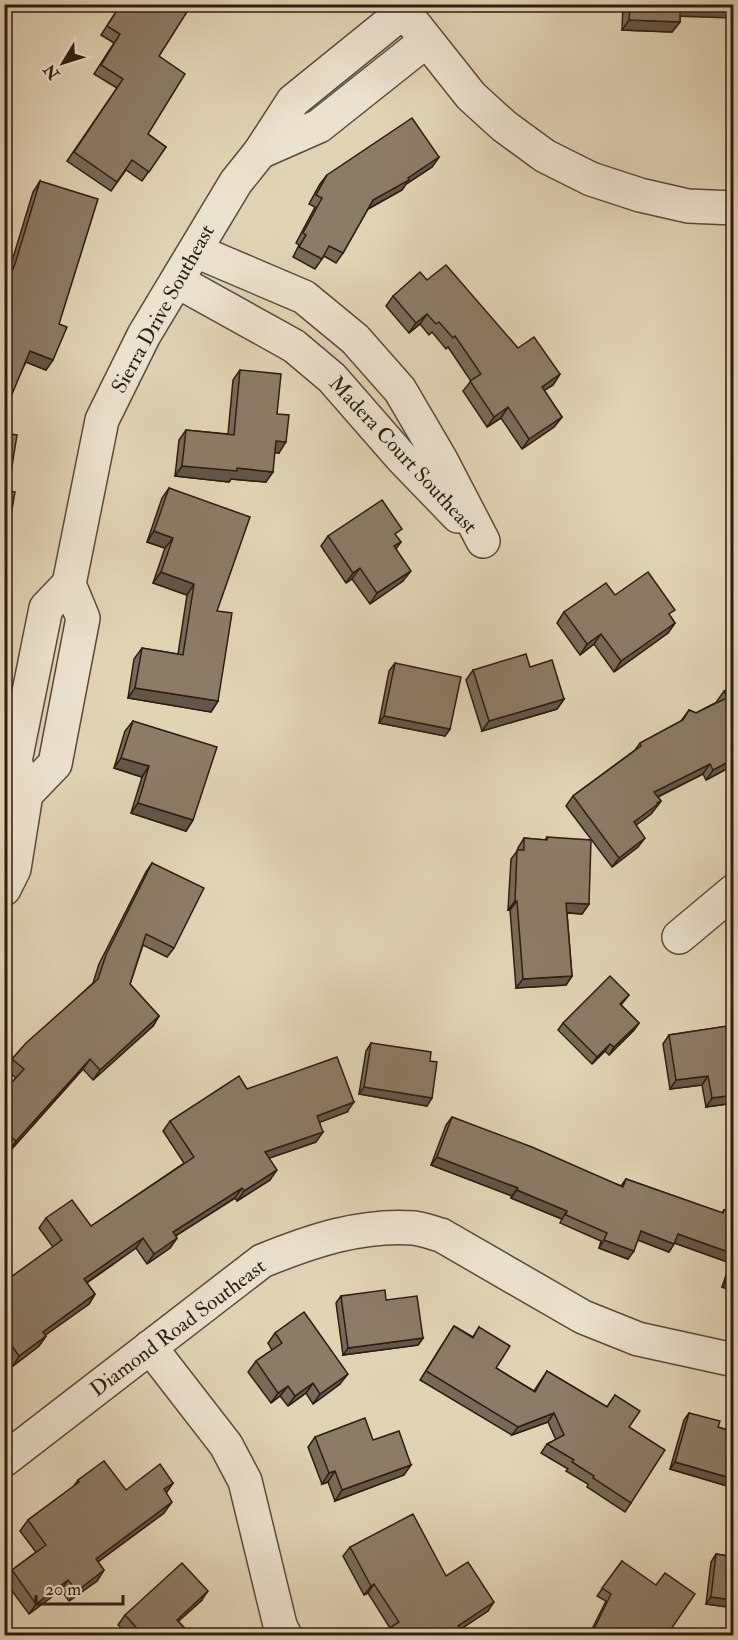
<svg xmlns="http://www.w3.org/2000/svg" width="738" height="1640" viewBox="0 0 738 1640" font-family="'IM FELL Double Pica',serif">
<style>
.lines{fill:none;stroke-linecap:round;stroke-linejoin:round}
.minor-casing{stroke:#5c493a;stroke-width:36}
.minor{stroke:#ece3cf;stroke-width:33}
.wall{fill:#786a58;stroke:#2f1b11;stroke-width:1.5}
.shaded-wall{fill:#625647;stroke:#2f1b11;stroke-width:1.5}
.building{fill:#8c7b66;stroke:#2f1b11;stroke-width:1.5}
.labels{text-anchor:middle;dominant-baseline:central;stroke-width:4.5;stroke-linejoin:round;paint-order:stroke}
.street-label{font-size:21px;fill:#2f1b11;stroke:#ece3cf}
</style>
<rect width="100%" height="100%" fill="#e1d4b5"/>
<filter id="stains"><feTurbulence type="fractalNoise" baseFrequency=".00333" numOctaves="4"/><feColorMatrix values="0 0 0 0 .2 0 0 0 0 .09 0 0 0 0 .02 0 0 0 .5 -.17"/></filter>
<radialGradient id="worn" r=".72"><stop offset=".6" stop-color="#630" stop-opacity="0"/><stop offset="1" stop-color="#630" stop-opacity=".3"/></radialGradient>
<g class="lines">
<g class="minor-casing">
<g id="minor">
<path d="M398,4L471,96L504,126L545,156L591,179L640,195L688,206L734,208"/>
<path d="M260,152L319,126L426,41"/>
<path d="M196,251L304,297L355,339L400,390L441,460L483,541"/>
<path d="M177,281L294,346L332,378L401,457L458,516"/>
<path d="M26,794L55,764L83,618L69,584"/>
<path d="M4,889L14,869L26,794L15,761L46,608L69,584L102,420L144,335L236,182L260,152L293,101L403,12"/>
<path d="M679,937L734,891"/>
<path d="M150,1347L226,1445L245,1481L280,1625L285,1636"/>
<path d="M4,1460L262,1261C311,1241 361,1224 414,1228C423,1229 433,1233 441,1235L583,1317L638,1339L734,1360"/>
</g>
</g>
<use href="#minor" class="minor"/>
</g>
<g class="wall">
<path d="M121,4L135,11L139,4H187L159,56L148,134L166,147L142,181L126,170L111,191L67,161L117,88L94,74L114,43L101,35Z"/>
<path d="M623,4H734L680,16V22L672,32L622,30Z"/>
<path d="M439,157L432,167L406,184L402,190L368,209L343,253L336,263L324,256L315,269L293,257L299,245L296,243L315,207L309,204L320,184L327,175Z"/>
<path d="M40,181L59,324L46,370L26,362L4,407V283L8,274L33,192Z"/>
<path d="M427,280L518,348L560,374L553,385L544,390L562,417L554,427L522,449L501,418L487,427L463,391L471,381L448,347L446,349L432,332L429,335L420,324L409,333L386,306L393,296Z"/>
<path d="M240,370L277,414L279,453L275,452L266,482L231,479L229,482L175,476L179,440L186,430L228,434L233,380Z"/>
<path d="M169,488L217,611L218,701L211,712L128,698L134,659L142,648L178,654L187,595L153,583L165,548L147,542L162,498Z"/>
<path d="M328,536L397,537L401,542L396,549L403,581L370,604L352,579L346,583L321,546Z"/>
<path d="M615,595L671,617L675,623L668,633L614,672L594,644L580,655L557,623L564,612Z"/>
<path d="M395,663L450,729L445,736L379,723L389,671Z"/>
<path d="M530,667L564,699L557,709L482,731L466,680L473,670Z"/>
<path d="M734,687V765L706,780L703,774L658,797L661,801L651,814L636,825L638,847L612,867L566,806L573,796L635,750L640,743L681,721L689,710L696,713L717,702V701L724,691Z"/>
<path d="M133,721L193,820L186,831L131,813L142,777L114,768L125,731Z"/>
<path d="M547,837L589,904L582,914L567,913L572,976L566,985L516,988L510,910H508L511,859L518,850V848L524,838L545,840Z"/>
<path d="M152,863L174,948L167,957L143,945L130,984L159,1016L153,1026L93,1080L83,1069L10,1151L4,1146V1091L16,1078L5,1069L12,1059L93,983L99,964L146,872Z"/>
<path d="M629,995L621,1005L639,1023L634,1030L609,1055L605,1051L592,1064L558,1030L563,1023Z"/>
<path d="M734,1025V1103L706,1107L702,1085L670,1089L663,1044L669,1035Z"/>
<path d="M371,1043L430,1061L427,1106L359,1094L366,1051Z"/>
<path d="M247,1089L347,1112L320,1122L316,1142L269,1158L270,1180L237,1201L235,1198L175,1236L177,1238L170,1248L147,1264L136,1248L87,1283L95,1294L89,1304L45,1335L46,1336L39,1346L13,1366L5,1356L53,1247L39,1228L46,1218L91,1226L184,1163L163,1131L170,1121Z"/>
<path d="M452,1117L621,1186L626,1179L722,1213L724,1210L734,1213V1291L722,1287L730,1263L674,1243L669,1252L638,1240L628,1259L599,1248L601,1241L560,1223L562,1219L511,1198L512,1196L431,1165L446,1125Z"/>
<path d="M341,1296L386,1300L423,1338L418,1345L343,1355L336,1303Z"/>
<path d="M454,1326L473,1337L479,1327L496,1368L534,1391L547,1371L607,1407L615,1395L629,1427L631,1503L625,1512L587,1487L588,1484L566,1471L568,1469L541,1453L547,1444L556,1440L548,1422L512,1435L420,1380Z"/>
<path d="M275,1333L340,1384L313,1404L306,1393L288,1406L280,1396L271,1403L248,1372L256,1361L272,1350L268,1343Z"/>
<path d="M689,1413L718,1427L734,1432V1488L670,1469L684,1420Z"/>
<path d="M315,1437L373,1440L404,1475L335,1501L328,1482L322,1484L308,1447Z"/>
<path d="M78,1480L126,1490L173,1483L166,1493L164,1513L98,1562L104,1570L97,1581L69,1601L61,1590L29,1614L4,1580L12,1570L36,1552L20,1531L28,1520L73,1487Z"/>
<path d="M350,1547L446,1576L488,1611L461,1629L466,1635H380L382,1633L390,1628L368,1593L364,1595L343,1556Z"/>
<path d="M716,1554L734,1557V1608L706,1604L711,1562Z"/>
<path d="M622,1561L667,1635H589L606,1601L597,1596Z"/>
<path d="M201,1601L178,1621L191,1635H128L118,1625L125,1615Z"/>
</g>
<g class="shaded-wall">
<path d="M680,6L734,7V18L673,16Z"/>
<path d="M629,20L680,22L672,32L622,30Z"/>
<path d="M439,157L432,167L406,184L402,190L366,210L373,200Z"/>
<path d="M427,314L420,324L409,333L416,323Z"/>
<path d="M30,351L53,360L46,370L23,361Z"/>
<path d="M560,374L553,385L534,397L542,387Z"/>
<path d="M4,397L10,399L4,407Z"/>
<path d="M508,407L501,418L487,427L494,417Z"/>
<path d="M562,417L554,427L522,449L529,439Z"/>
<path d="M276,441L286,442L279,453L269,452Z"/>
<path d="M182,466L237,468L273,472L266,482L231,479L229,482L175,476Z"/>
<path d="M6,521H10L4,529Z"/>
<path d="M154,531L173,538L165,548L147,542Z"/>
<path d="M360,568L352,579L346,583L353,573Z"/>
<path d="M411,571L403,581L370,604L377,593Z"/>
<path d="M161,572L194,584L187,595L153,583Z"/>
<path d="M675,623L668,633L614,672L621,661Z"/>
<path d="M601,634L594,644L580,655L587,644Z"/>
<path d="M135,688L218,701L211,712L128,698Z"/>
<path d="M564,699L557,709L482,731L489,721Z"/>
<path d="M384,716L450,729L445,736L379,723Z"/>
<path d="M121,758L149,766L142,777L114,768Z"/>
<path d="M734,759V765L706,780L713,770Z"/>
<path d="M710,764L703,774L647,802L654,792Z"/>
<path d="M661,801L651,814L627,832L634,822Z"/>
<path d="M138,803L193,820L186,831L131,813Z"/>
<path d="M645,838L638,847L612,867L619,858Z"/>
<path d="M515,901H517L510,910H508Z"/>
<path d="M566,903L589,904L582,914L560,912Z"/>
<path d="M572,976L566,985L516,988L523,979Z"/>
<path d="M159,1016L153,1026L93,1080L100,1070Z"/>
<path d="M639,1023L634,1030L609,1055L614,1047Z"/>
<path d="M610,1044L605,1051L592,1064L597,1057Z"/>
<path d="M90,1059L83,1069L10,1151L16,1141Z"/>
<path d="M708,1076L702,1085L670,1089L676,1080Z"/>
<path d="M364,1087L432,1098L427,1106L359,1094Z"/>
<path d="M734,1095V1103L706,1107L712,1098Z"/>
<path d="M354,1102L347,1112L310,1126L317,1116Z"/>
<path d="M323,1132L316,1142L258,1162L265,1152Z"/>
<path d="M437,1157L518,1188L512,1196L431,1165Z"/>
<path d="M277,1170L270,1180L237,1201L244,1191Z"/>
<path d="M242,1188L235,1198L166,1242L173,1232Z"/>
<path d="M517,1190L567,1211L562,1219L511,1198Z"/>
<path d="M641,1231L674,1244L669,1252L635,1239Z"/>
<path d="M678,1234L734,1254V1259L730,1263L672,1242Z"/>
<path d="M143,1238L136,1248L77,1289L84,1279Z"/>
<path d="M177,1238L170,1248L147,1264L154,1254Z"/>
<path d="M604,1240L634,1251L628,1259L599,1248Z"/>
<path d="M727,1279L734,1281V1291L722,1287Z"/>
<path d="M95,1294L89,1304L36,1342L43,1332Z"/>
<path d="M46,1336L39,1346L13,1366L19,1356Z"/>
<path d="M423,1338L418,1345L343,1355L348,1348Z"/>
<path d="M12,1346L5,1356L4,1357V1352Z"/>
<path d="M348,1374L340,1384L313,1404L320,1394Z"/>
<path d="M313,1383L306,1393L288,1406L295,1396Z"/>
<path d="M288,1386L280,1396L271,1403L278,1393Z"/>
<path d="M554,1413L548,1422L512,1435L518,1427Z"/>
<path d="M675,1462L734,1479V1488L670,1469Z"/>
<path d="M411,1465L404,1475L335,1501L342,1490Z"/>
<path d="M335,1471L328,1482L322,1484L329,1473Z"/>
<path d="M173,1483L166,1493L164,1489Z"/>
<path d="M172,1502L164,1513L88,1569L96,1559Z"/>
<path d="M104,1570L97,1581L69,1601L77,1591Z"/>
<path d="M68,1580L61,1590L29,1614L36,1604Z"/>
<path d="M374,1584L368,1593L364,1595L371,1586Z"/>
<path d="M208,1591L201,1601L170,1629L177,1620Z"/>
<path d="M711,1597L734,1600V1608L706,1604Z"/>
<path d="M494,1602L488,1611L452,1635L458,1626Z"/>
</g>
<g class="building">
<path d="M121,4H124L135,12L140,4H187L190,7L159,56L185,74L148,134L166,147L149,172L132,160L117,182L74,152L123,79L101,65L120,34L107,26Z"/>
<path d="M630,4H734V7L680,6V22L629,20Z"/>
<path d="M412,118L439,157L408,178L409,180L373,200L343,253L329,246L322,259L299,247L306,235L303,233L322,198L316,195L327,175Z"/>
<path d="M40,181L98,199L59,324L67,327L53,360L30,351L10,399L4,397V290L15,264Z"/>
<path d="M446,265L518,348L534,337L560,374L542,387L562,417L529,439L508,407L494,417L470,381L481,374L455,336L453,338L439,322L436,324L427,314L416,323L393,296L420,272L427,280Z"/>
<path d="M240,370L281,374L277,414L289,415L286,442L276,441L273,472L237,468V471L182,466L186,430L234,435Z"/>
<path d="M4,433L17,435L8,491L15,492L10,521H6L4,528Z"/>
<path d="M169,488L250,517L217,611L232,613L218,701L135,688L142,648L183,655L194,584L161,572L173,538L154,531Z"/>
<path d="M382,500L402,529L395,534L401,542L394,546L411,571L377,593L360,568L353,573L328,536Z"/>
<path d="M648,572L675,610L669,614L675,623L621,661L601,634L587,644L564,612L606,583L615,595Z"/>
<path d="M526,654L530,667L552,660L564,699L489,721L473,670Z"/>
<path d="M395,663L461,677L450,729L384,716Z"/>
<path d="M734,687V759L713,770L710,764L654,792L661,801L657,803L658,804L634,822L645,838L619,858L573,796L641,746L640,743L683,720L689,710L696,713L727,698L724,691Z"/>
<path d="M133,721L217,747L193,820L138,803L149,766L121,758Z"/>
<path d="M547,837L591,840L589,904L566,903L572,976L523,979L517,901H515L517,850H524V838L547,840Z"/>
<path d="M152,863L204,888L174,948L146,934L130,984L159,1016L100,1070L90,1059L16,1141L4,1131V1091L24,1069L12,1059L26,1043L98,979L106,955Z"/>
<path d="M610,976L629,995L620,1004L639,1023L614,1047L610,1044L597,1057L563,1023Z"/>
<path d="M734,1025V1095L712,1098L708,1076L676,1080L669,1035Z"/>
<path d="M371,1043L431,1052L430,1061L437,1062L432,1098L364,1087Z"/>
<path d="M337,1057L354,1102L317,1116L323,1132L265,1152L277,1170L244,1191L242,1188L173,1232L177,1238L154,1254L143,1238L84,1279L95,1294L43,1332L46,1336L19,1356L12,1346L4,1352V1282L62,1240L46,1218L72,1200L91,1226L194,1157L170,1121L239,1076L247,1089Z"/>
<path d="M452,1117L532,1147L623,1187L626,1179L723,1213L724,1210L734,1213V1254L678,1234L674,1244L641,1231L634,1251L604,1240L607,1233L566,1215L567,1211L517,1190L518,1188L437,1157Z"/>
<path d="M734,1262V1281L727,1279Z"/>
<path d="M385,1290L386,1300L417,1296L423,1338L348,1348L341,1296Z"/>
<path d="M304,1312L348,1374L320,1394L313,1383L295,1396L288,1386L278,1393L256,1361L282,1343L275,1333Z"/>
<path d="M454,1326L473,1338L479,1327L510,1346L496,1368L535,1392L547,1371L607,1407L615,1395L640,1411L629,1427L665,1450L631,1503L593,1478L594,1476L572,1462L574,1460L547,1444L564,1435L554,1413L518,1427L426,1371Z"/>
<path d="M689,1413L720,1421L718,1427L734,1432V1479L675,1462Z"/>
<path d="M365,1418L373,1440L399,1431L411,1465L342,1490L335,1471L329,1473L315,1437Z"/>
<path d="M104,1461L126,1490L160,1464L173,1483L164,1489L172,1502L96,1559L104,1570L77,1591L68,1580L36,1604L12,1570L46,1545L28,1520L79,1482L78,1480Z"/>
<path d="M413,1514L446,1576L468,1562L494,1602L458,1626L466,1635H384L382,1633L399,1622L374,1584L371,1586L350,1547Z"/>
<path d="M716,1554L734,1557V1600L711,1597Z"/>
<path d="M622,1561L656,1585L665,1573L695,1594L667,1635H591L611,1594L602,1588Z"/>
<path d="M182,1563L208,1591L177,1620L191,1635H143L125,1615Z"/>
</g>
<g class="labels">
<g class="street-label">
<text transform="translate(163 309) rotate(-61)">Sierra Drive Southeast</text>
<text transform="translate(403 455) rotate(47)">Madera Court Southeast</text>
<text transform="translate(178 1328) rotate(-37)">Diamond Road Southeast</text>
</g>
</g>
<rect width="738" height="1640" fill="none" stroke="#e1d4b5" stroke-width="24"/>
<rect x="6" y="6" width="726" height="1628" fill="none" stroke="#2f1b11" stroke-width="3"/>
<rect x="12" y="12" width="714" height="1616" fill="none" stroke="#2f1b11" stroke-width="1.5"/>
<g transform="translate(63 63) rotate(232)" stroke="#ece3cf" stroke-width="4.5" paint-order="stroke">
<path d="M0-4.5L10 22L0 15L-10 22Z" fill="#2f1b11"/>
<text y="-9" font-size="16" font-weight="bold" text-anchor="middle" fill="#2f1b11">N</text>
</g>
<path d="M36 1595v9h87v-9" fill="none" stroke="#2f1b11" stroke-width="3"/>
<text x="45" y="1595" font-size="18" fill="#2f1b11" stroke="#ece3cf" stroke-width="4.5" paint-order="stroke">20 m</text>
<rect width="100%" height="100%" filter="url(#stains)"/>
<rect width="100%" height="100%" fill="url(#worn)"/>
</svg>
